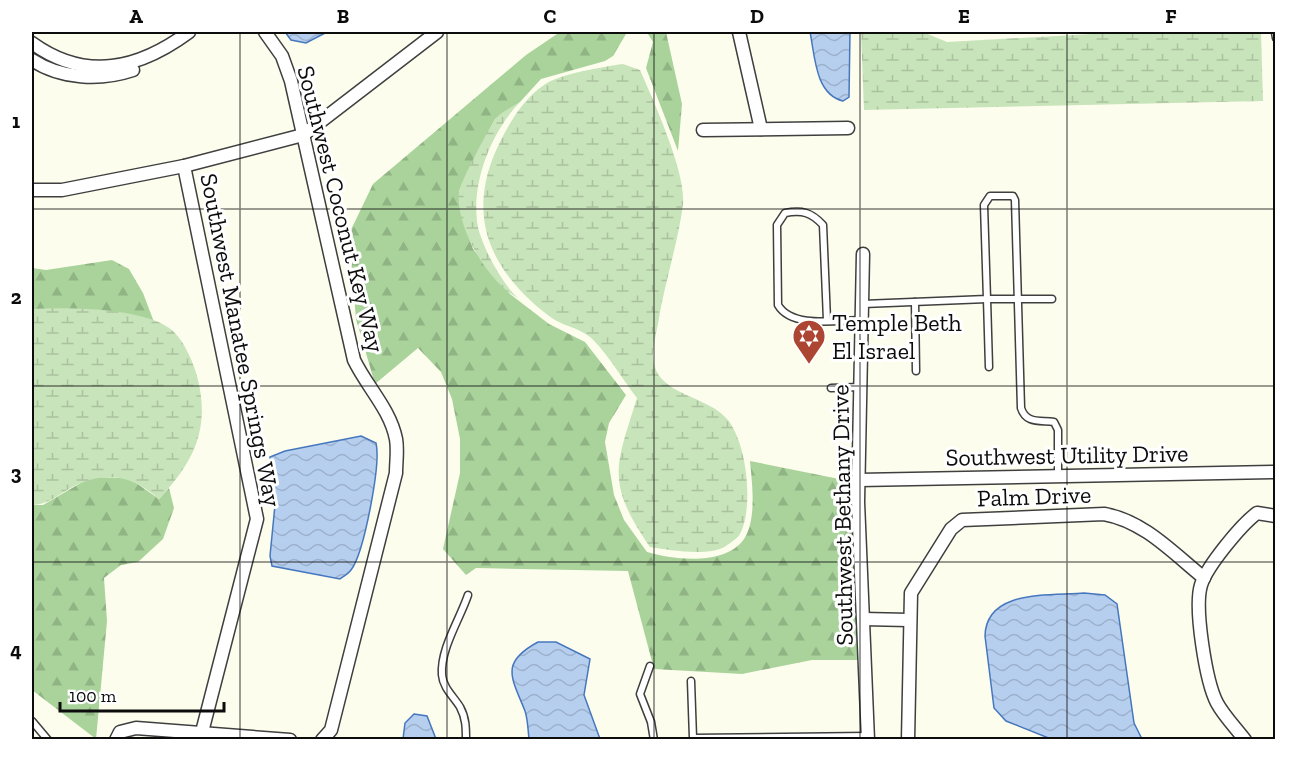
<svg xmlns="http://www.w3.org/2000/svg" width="1307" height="771" viewBox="0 0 1307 771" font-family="'Zilla Slab',serif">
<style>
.forest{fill:url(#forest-firs)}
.wetland{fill:url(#wetland-marsh)}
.water{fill:url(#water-waves);stroke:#4677be;stroke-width:1.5}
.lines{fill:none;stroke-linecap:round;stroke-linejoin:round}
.lane-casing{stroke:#3f3f3f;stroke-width:9}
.street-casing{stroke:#3f3f3f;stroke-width:15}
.lane{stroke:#fff;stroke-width:6}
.street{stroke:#fff;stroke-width:12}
.grid{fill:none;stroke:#0c0c0c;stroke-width:1.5;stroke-opacity:0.55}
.labels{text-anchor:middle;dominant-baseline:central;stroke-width:6;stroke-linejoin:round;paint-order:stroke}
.street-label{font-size:24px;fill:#0c0c0c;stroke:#fff}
.poi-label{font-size:24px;fill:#0c0c0c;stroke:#fff;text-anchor:start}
.neatline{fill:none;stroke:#0c0c0c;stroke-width:2}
.grid-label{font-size:20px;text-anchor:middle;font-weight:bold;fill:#0c0c0c}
</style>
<defs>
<pattern id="forest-firs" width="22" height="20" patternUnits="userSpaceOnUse" patternTransform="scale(1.5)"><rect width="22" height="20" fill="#a9d39b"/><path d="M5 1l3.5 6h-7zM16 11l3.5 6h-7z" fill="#90b484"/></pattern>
<pattern id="wetland-marsh" width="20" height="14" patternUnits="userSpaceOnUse" patternTransform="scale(1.5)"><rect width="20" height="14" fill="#c8e4ba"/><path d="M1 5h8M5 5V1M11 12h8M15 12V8" fill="none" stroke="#abc29f"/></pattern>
<pattern id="water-waves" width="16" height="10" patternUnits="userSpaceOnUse" patternTransform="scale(1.5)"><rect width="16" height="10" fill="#b7cfef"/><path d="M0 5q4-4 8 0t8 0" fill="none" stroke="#9cb1cc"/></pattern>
</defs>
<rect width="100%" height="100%" fill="#fdfded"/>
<g class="forest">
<path d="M560,32H666L682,104L678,151L646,68L653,42L648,34H626L613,56L605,61L541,79L520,102L495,119L459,191L463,218L473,249L510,294L549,324L585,342L626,395L609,423L605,442L614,495L624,520L647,552C674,560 725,566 744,539C757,520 752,482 750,461L864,484L863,660H812L742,674L654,669L628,571L476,568L466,575L443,549L460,473V439L452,399L441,372L418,348L375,384L356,319L349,234L373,184L526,55Z"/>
<path d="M112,260L129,269L143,293L154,322L142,317L32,309V268L46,270Z"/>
<path d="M91,477L129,478L159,499L169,488L174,508L163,539L138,562L121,565L104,578L107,621L96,739L32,690V505H43Z"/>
</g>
<g class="wetland">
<path d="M861,32H923L947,42L1127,32H1261L1263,101L864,110Z"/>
<path d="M623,64L640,70C653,100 686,172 683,204C678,244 664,284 658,324C656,334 653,346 653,356C654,396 707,394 728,420C747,444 754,507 740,534C738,538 730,543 726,546C710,557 668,550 650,547C606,483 615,468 637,398C623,380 606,351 590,337C578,327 561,326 549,316C489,270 464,214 500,142C510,122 524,98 544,85C559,74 603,67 623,64Z"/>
<path d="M520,102C492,131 472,180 477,221C479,242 502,284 518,298C488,283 455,226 459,192C460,183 488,130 494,121C499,113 512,107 520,102Z"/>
<path d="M32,309C65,307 149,307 174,332C185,343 193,362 197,376C211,428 194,462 159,499C130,474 103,470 69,489C56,496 47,505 32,505Z"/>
</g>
<g class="water">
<path d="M285,32H327L306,43L291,40Z"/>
<path d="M810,32H850L849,97L843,101C815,94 815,56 810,32Z"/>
<path d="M361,436L376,443C381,464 364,553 351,570C348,574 344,576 340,579L272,566L270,556L275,505L270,457L285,451Z"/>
<path d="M1084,593L1105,595L1117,604L1134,723L1142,739H1051L1006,721L994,708L985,636C986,589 1050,596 1084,593Z"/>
<path d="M538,642H556L590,659L584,695L600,739H529C528,731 528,720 525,711C512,678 499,663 538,642Z"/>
<path d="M414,714L427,716L436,739H403L405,723Z"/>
</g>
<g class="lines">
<g class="lane-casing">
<g id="lane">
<path d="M1275,32L1276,38"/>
<path d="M915,302L916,371"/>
<path d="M863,304L987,299L984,205L990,196H1013L1015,200L1021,408C1026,424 1040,420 1054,422L1058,430V476"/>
<path d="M827,320L823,225C811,212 802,210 785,213L777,225L778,305C792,329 838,320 862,320"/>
<path d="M989,367L987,299H1052"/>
<path d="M831,388L860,387"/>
<path d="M650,666L640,694L651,722L654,740"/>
<path d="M691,681L693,738L868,736"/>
<path d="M32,721L48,740"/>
<path d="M466,740C466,728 466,718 460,707C454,697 443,688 442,675C440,649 460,619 468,595"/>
</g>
</g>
<g class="street-casing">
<g id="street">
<path d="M265,32L282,56L291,81L354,360C367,387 390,409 396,439C398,450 396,462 396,473L331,730L322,740"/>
<path d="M739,32L761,129"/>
<path d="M32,43C86,82 139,69 189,32"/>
<path d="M32,60C61,79 100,81 133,70"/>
<path d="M703,130L848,128"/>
<path d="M184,166L257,519L202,732"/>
<path d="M32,190H62L184,166L303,135L437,32"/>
<path d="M863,254L858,502L868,740"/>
<path d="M859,480L1276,472"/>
<path d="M863,619L909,620"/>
<path d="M116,740L120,732L136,728L290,740"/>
<path d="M908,740L911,593L951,529L962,520L1104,514C1144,521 1173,553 1204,578"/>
<path d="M1245,740C1236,728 1224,716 1217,703C1206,682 1194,608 1201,585C1207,566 1241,525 1257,513L1276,516"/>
</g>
</g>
<use href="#lane" class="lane"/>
<use href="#street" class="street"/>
</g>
<path class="grid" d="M240,32V740M447,32V740M654,32V740M860,32V740M1067,32V740M32,209H1276M32,386H1276M32,562H1276"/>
<defs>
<g id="synagogue-pin" transform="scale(1.725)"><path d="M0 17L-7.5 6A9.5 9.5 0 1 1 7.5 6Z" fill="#ad4533" stroke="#fff"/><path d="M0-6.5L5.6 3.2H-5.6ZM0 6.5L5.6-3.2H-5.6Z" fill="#fff"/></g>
</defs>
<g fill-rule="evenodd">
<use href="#synagogue-pin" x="809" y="336"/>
</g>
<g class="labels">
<g class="street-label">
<text transform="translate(341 209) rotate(76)">Southwest Coconut Key Way</text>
<text transform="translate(241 340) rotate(79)">Southwest Manatee Springs Way</text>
<text transform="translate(1067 455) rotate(-1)">Southwest Utility Drive</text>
<text transform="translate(1034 496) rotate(-2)">Palm Drive</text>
<text transform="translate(842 515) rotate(-91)">Southwest Bethany Drive</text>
</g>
<g class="poi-label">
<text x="832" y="322">Temple Beth<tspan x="832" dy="28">El Israel</tspan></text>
</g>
</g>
<rect width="1307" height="771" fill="none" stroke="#ffffff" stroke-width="66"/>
<path d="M60 702v9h164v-9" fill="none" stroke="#0c0c0c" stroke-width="3"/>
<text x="69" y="702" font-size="18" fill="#0c0c0c" stroke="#ffffff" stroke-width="4.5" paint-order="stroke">100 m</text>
<rect x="33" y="33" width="1241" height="705" class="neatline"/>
<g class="grid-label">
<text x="136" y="23">A</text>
<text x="343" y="23">B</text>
<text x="550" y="23">C</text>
<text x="757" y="23">D</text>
<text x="964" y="23">E</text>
<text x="1171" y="23">F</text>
<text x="16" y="128">1</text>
<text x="16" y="304">2</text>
<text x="16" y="480">3</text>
<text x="16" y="657">4</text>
</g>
</svg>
